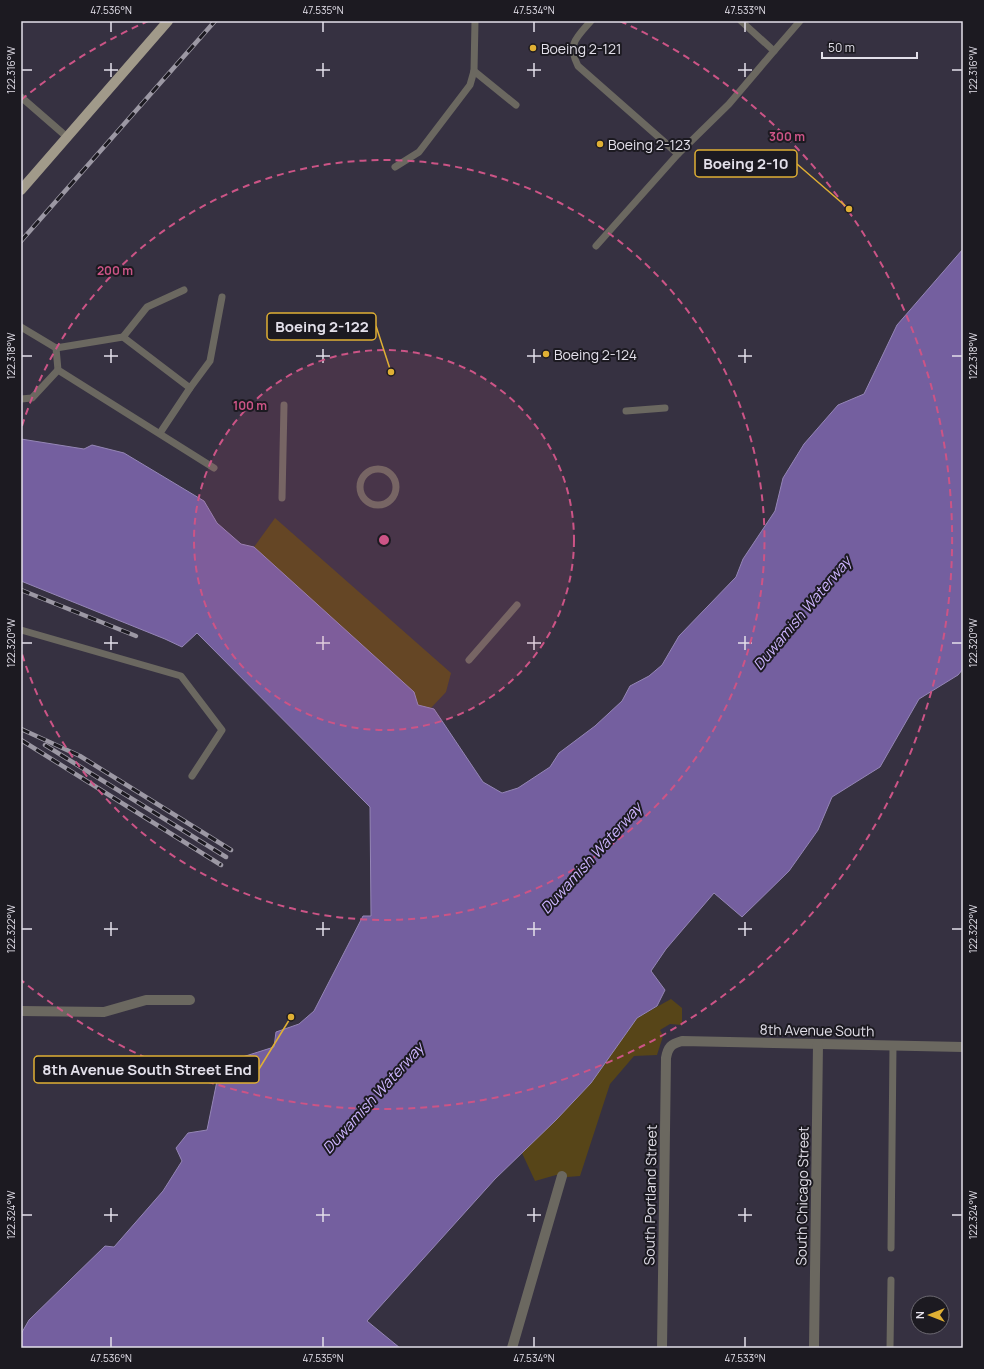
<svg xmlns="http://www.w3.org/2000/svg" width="984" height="1369" viewBox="0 0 984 1369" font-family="Manrope,sans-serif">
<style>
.green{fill:#574518}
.water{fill:#745f9f;stroke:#9586b6}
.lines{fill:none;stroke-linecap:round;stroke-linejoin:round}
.service{stroke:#6b6860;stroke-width:7}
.minor{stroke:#6b6860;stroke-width:10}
.primary{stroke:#a19a8a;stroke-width:10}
.rail-casing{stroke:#9c98a4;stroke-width:4.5}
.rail{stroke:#1c1a21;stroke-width:3;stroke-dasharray:9;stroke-linecap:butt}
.ticks{fill:none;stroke:#e3e0ea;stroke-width:1.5}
.ring{fill:none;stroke:#cc5486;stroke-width:2;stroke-dasharray:7 5}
.poi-dot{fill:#e0b034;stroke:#1c1a21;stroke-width:1.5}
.labels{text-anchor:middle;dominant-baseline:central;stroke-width:4;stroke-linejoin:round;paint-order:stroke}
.poi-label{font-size:14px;fill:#e3e0ea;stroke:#1c1a21;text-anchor:start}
.street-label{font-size:14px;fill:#e3e0ea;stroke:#1c1a21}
.water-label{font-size:15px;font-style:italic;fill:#cdb5ff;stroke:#1c1a21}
.centre{fill:#cc5486;stroke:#1c1a21;stroke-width:2}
.ring-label{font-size:12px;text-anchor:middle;font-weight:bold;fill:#cc5486;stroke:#1c1a21;stroke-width:4;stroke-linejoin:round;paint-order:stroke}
.leader{fill:none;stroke:#e0b034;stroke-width:1.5}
.callout-dot{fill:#e0b034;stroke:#1c1a21;stroke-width:1.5}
.callout{fill:#1c1a21;stroke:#e0b034;stroke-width:1.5}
.callout-label{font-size:15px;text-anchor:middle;font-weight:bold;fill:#e3e0ea}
.neatline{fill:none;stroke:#e3e0ea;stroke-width:1.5}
.ticks-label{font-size:10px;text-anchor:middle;fill:#e3e0ea}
</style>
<rect width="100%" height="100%" fill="#363141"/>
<g class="green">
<path d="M275,518L451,673L446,692L431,708L418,705L254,547Z"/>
<path d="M671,999L682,1008V1025L670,1024L660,1030L663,1036L657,1055L634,1056L610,1084L580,1176L567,1177L556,1175L535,1181L522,1153L589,1085L637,1018Z"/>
</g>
<path class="water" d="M963,249V669L958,675L919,699L880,767L832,797L818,830L789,871L742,917L714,893L666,949L651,971L665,990L657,1006L637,1018L591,1083L556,1120L495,1179L367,1321L400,1348H21V1334L29,1320L105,1246L114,1247L163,1191L182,1161L176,1148L188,1133L207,1130L218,1076L233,1060L274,1047L276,1032L299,1024L314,1011L363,916H371L370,807L197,633L182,647L165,639L21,581V439L84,449L92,445L124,453L204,501L217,523L241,544L254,547L414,692L418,705L434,709L483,782L502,793L518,788L550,767L559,753L595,726L622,701L630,686L649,676L662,665L679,636L736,577L743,559L775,511L783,478L804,444L838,405L864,394L897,325Z"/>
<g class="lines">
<g class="service">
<path d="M591,21C576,38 567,44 578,66L678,154"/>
<path d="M774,51L800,21"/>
<path d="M474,71L516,105"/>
<path d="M21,97L67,137"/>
<path d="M395,167L419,152L470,85L474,71L475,21"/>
<path d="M596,246L678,154L729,104L774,51L741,21"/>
<path d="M184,290L147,307L123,337L190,388L210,361L222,297"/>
<path d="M21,327L56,348L58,370L214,468"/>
<path d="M56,348L123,337"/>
<path d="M21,399L32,398L58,370"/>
<path d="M626,411L665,408"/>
<path d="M160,433L190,388"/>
<circle cx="378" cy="487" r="18"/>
<path d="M282,498L284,405"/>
<path d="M21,630L181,676L222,730L192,776"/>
<path d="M469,660L517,605"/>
<path d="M891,1248L893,1045"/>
<path d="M890,1348L891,1280"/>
</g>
<g class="minor">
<path d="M21,1011L104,1012L146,1000H190"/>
<path d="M512,1348L562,1176"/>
<path d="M662,1348L666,1058C668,1047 671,1044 682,1041L963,1047"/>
<path d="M814,1348L818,1044"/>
</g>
<path class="primary" d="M21,190L168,21"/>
<g class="rail-casing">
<g id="rail">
<path d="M21,241L215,21"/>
<path d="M21,590L136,636"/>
<path d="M21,729L80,756L231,850"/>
<path d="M21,740L221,865"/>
<path d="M45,745L226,857"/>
</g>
</g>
<use href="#rail" class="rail"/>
</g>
<path class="ticks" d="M111,22V32M323,22V32M534,22V32M745,22V32M111,63V77M323,63V77M534,63V77M745,63V77M22,70H32M104,70H118M316,70H330M527,70H541M738,70H752M952,70H962M111,349V363M323,349V363M534,349V363M745,349V363M22,356H32M104,356H118M316,356H330M527,356H541M738,356H752M952,356H962M111,636V650M323,636V650M534,636V650M745,636V650M22,643H32M104,643H118M316,643H330M527,643H541M738,643H752M952,643H962M111,922V936M323,922V936M534,922V936M745,922V936M22,929H32M104,929H118M316,929H330M527,929H541M738,929H752M952,929H962M111,1208V1222M323,1208V1222M534,1208V1222M745,1208V1222M22,1215H32M104,1215H118M316,1215H330M527,1215H541M738,1215H752M952,1215H962M111,1337V1347M323,1337V1347M534,1337V1347M745,1337V1347"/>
<circle cx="384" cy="540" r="190" fill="#cc5486" fill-opacity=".12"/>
<g class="ring">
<circle cx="384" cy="540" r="190"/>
<path d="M22 426A380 380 0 1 1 22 654"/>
<path d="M21 100A570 570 0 0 1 148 21M620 21A570 570 0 1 1 21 980"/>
</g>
<g class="poi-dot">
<circle cx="533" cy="48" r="4"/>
<circle cx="600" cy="144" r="4"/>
<circle cx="546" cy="354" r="4"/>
</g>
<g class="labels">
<g class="poi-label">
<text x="541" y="48">Boeing 2-121</text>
<text x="608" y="144">Boeing 2-123</text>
<text x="554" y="354">Boeing 2-124</text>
</g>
<g class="street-label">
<text transform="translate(817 1030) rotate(1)">8th Avenue South</text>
<text transform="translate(650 1195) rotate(-89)">South Portland Street</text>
<text transform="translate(802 1196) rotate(-89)">South Chicago Street</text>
</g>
<g class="water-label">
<text transform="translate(802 613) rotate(-50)">Duwamish Waterway</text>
<text transform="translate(591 858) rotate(-48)">Duwamish Waterway</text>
<text transform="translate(373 1098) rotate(-48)">Duwamish Waterway</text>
</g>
</g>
<circle cx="384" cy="540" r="6" class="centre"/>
<g class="ring-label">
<text x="787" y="141">300 m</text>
<text x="115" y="275">200 m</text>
<text x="250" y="410">100 m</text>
</g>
<path class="leader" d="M849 209L797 164M391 372L376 326M291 1017L259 1069"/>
<g class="callout-dot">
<circle cx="849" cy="209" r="4"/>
<circle cx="391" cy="372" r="4"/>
<circle cx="291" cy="1017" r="4"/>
</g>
<g class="callout">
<rect x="695" y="150" width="102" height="27" rx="4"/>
<rect x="267" y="313" width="109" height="27" rx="4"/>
<rect x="34" y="1056" width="225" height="27" rx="4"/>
</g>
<g class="callout-label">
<text x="746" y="169">Boeing 2-10</text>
<text x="322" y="332">Boeing 2-122</text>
<text x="147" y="1075">8th Avenue South Street End</text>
</g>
<rect width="984" height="1369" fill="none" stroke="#1c1a21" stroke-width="44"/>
<g transform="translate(930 1315) rotate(270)"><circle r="19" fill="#1c1a21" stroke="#6c6971"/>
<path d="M0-3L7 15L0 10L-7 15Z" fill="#e0b034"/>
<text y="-6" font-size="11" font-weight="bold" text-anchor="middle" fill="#e3e0ea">N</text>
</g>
<path d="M822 52v6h95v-6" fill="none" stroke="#e3e0ea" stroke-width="2"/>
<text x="828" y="52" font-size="12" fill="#e3e0ea" stroke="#1c1a21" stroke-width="3" paint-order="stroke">50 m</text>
<rect x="22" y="22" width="940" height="1325" class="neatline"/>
<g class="ticks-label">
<text x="111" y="14">47.536°N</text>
<text x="323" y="14">47.535°N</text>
<text x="534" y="14">47.534°N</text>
<text x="745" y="14">47.533°N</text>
<text transform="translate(973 70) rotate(-90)" y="4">122.316°W</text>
<text transform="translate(11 70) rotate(-90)" y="4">122.316°W</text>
<text transform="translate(973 356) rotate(-90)" y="4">122.318°W</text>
<text transform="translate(11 356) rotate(-90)" y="4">122.318°W</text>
<text transform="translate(973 643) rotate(-90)" y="4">122.320°W</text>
<text transform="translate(11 643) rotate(-90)" y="4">122.320°W</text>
<text transform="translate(973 929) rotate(-90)" y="4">122.322°W</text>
<text transform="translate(11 929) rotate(-90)" y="4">122.322°W</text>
<text transform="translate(973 1215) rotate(-90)" y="4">122.324°W</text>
<text transform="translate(11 1215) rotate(-90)" y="4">122.324°W</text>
<text x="111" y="1362">47.536°N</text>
<text x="323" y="1362">47.535°N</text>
<text x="534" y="1362">47.534°N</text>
<text x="745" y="1362">47.533°N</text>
</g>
</svg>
